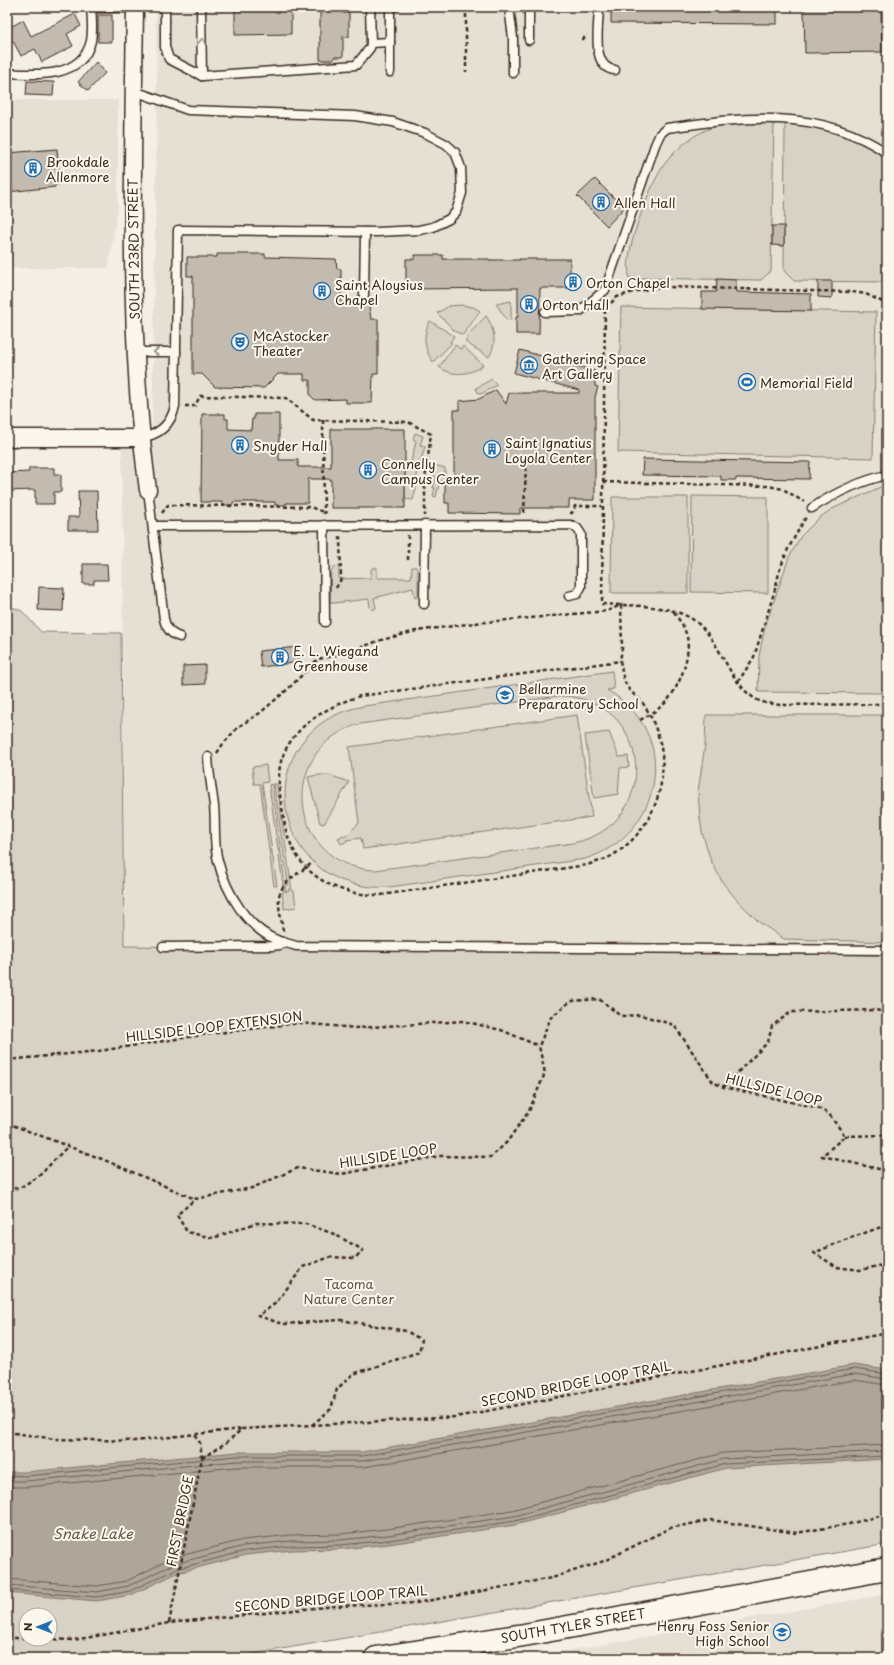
<svg xmlns="http://www.w3.org/2000/svg" width="894" height="1665" viewBox="0 0 894 1665" font-family="'Playpen Sans',sans-serif">
<style>
.built{fill:#e5dfd4}
.green{fill:#d8d1c6;stroke:#8a7e72;fill-rule:evenodd}
.water{fill:#afa69a;stroke:#817468}
.lines{fill:none;stroke-linecap:round;stroke-linejoin:round}
.shore{stroke:#695c50;stroke-width:1}
.building{fill:#c3bbb0;stroke:#3b2a1e}
.lane-casing{stroke:#3b2a1e;stroke-width:11}
.street-casing{stroke:#3b2a1e;stroke-width:19}
.secondary-casing{stroke:#3b2a1e;stroke-width:25}
.path{stroke:#3b2a1e;stroke-width:2.5;stroke-dasharray:4 3;stroke-linecap:butt}
.lane{stroke:#fbf7ec;stroke-width:8}
.street{stroke:#fbf7ec;stroke-width:16}
.secondary{stroke:#fbf7ec;stroke-width:22}
.oneway{stroke:#9b9085}
.labels{text-anchor:middle;dominant-baseline:central;stroke-width:4;stroke-linejoin:round;paint-order:stroke}
.poi-label{font-size:13px;fill:#3b2a1e;stroke:#fbf7ec;text-anchor:start}
.street-label{font-size:13px;fill:#3b2a1e;stroke:#fbf7ec}
.park-label{font-size:13px;fill:#625448;stroke:#fbf7ec}
.water-label{font-size:14px;font-style:italic;fill:#645549;stroke:#fbf7ec}
</style>
<rect width="100%" height="100%" fill="#f3efe4"/>
<filter id="ink" filterUnits="userSpaceOnUse"><feTurbulence type="fractalNoise" baseFrequency=".025" numOctaves="2"/><feDisplacementMap in="SourceGraphic" scale="8" xChannelSelector="R" yChannelSelector="G"/><feConvolveMatrix kernelMatrix="1 2 1 2 8 2 1 2 1" color-interpolation-filters="sRGB"/></filter>
<g filter="url(#ink)">
<g class="built">
<path d="M156,7H887V956L124,946L122,445H152L157,112Z"/>
<path d="M7,100H118V205L108,268H7Z"/>
<path d="M887,1594V1658H522L607,1644Z"/>
</g>
<g class="green">
<path d="M774,122L771,271L761,280L629,278C628,269 628,260 630,251C634,229 653,177 667,161C678,147 692,136 708,129C728,120 752,123 774,122Z"/>
<path d="M785,123C823,126 856,137 887,158V282L794,281L784,271Z"/>
<path d="M511,301V319L507,320L496,304Z"/>
<path d="M461,305L473,307L480,311L463,335L456,332L437,313L449,306Z"/>
<path d="M621,307L876,312L873,458L618,452Z"/>
<path d="M486,316C495,329 497,344 489,357L465,342L468,338L466,337Z"/>
<path d="M430,321L454,336L450,342L452,343L433,362C424,349 422,335 430,321Z"/>
<path d="M455,345L461,349L463,346L483,365C470,375 453,377 439,367Z"/>
<path d="M492,379L497,385L481,394L478,393L476,388Z"/>
<path d="M415,433L423,436L420,445L425,446L415,483L417,484L413,500L405,499V462H411L416,441L413,439Z"/>
<path d="M434,465L445,468V482L440,481L436,497L433,496L435,488H433L436,477L431,475Z"/>
<path d="M887,484V693L758,692L759,656L765,627L789,557L801,536L819,518L832,509Z"/>
<path d="M692,496L768,497V593L691,592Z"/>
<path d="M612,497H688V593H611Z"/>
<path d="M339,566V579L371,578V569L375,567L377,568V578H411L412,567H416L418,570V597L415,598L413,588L374,598L376,608L372,610L370,608L369,599L334,603V602H330L331,571L334,567Z"/>
<path d="M7,605L22,611L41,632L121,633L124,946L887,955V1544L230,1658H7ZM26,1615H50V1639H26Z"/>
<path d="M612,671L614,689L607,690C682,732 664,835 585,859L390,887C266,896 245,727 364,706ZM559,696C652,696 665,824 573,843L375,870C288,867 276,747 360,724Z"/>
<path d="M577,715L592,817L363,849L361,838L346,840L347,841L341,844L338,838L344,835L345,837L359,823L349,747Z"/>
<path d="M706,715H887V942L784,939L759,922L737,900L723,883L711,861L702,832L700,818L698,792L705,745Z"/>
<path d="M609,732L619,757L628,756L629,767L620,768L618,794L594,798L585,735Z"/>
<path d="M266,765L268,782L262,783L277,886H274L260,784H254L252,767Z"/>
<path d="M318,775H329L349,782L324,824L320,823L308,777Z"/>
<path d="M272,784L286,892L289,891L274,784H277L292,891H294L296,907L284,909L282,892H284L269,785Z"/>
</g>
<path class="water" d="M854,1365L887,1370V1459L726,1468L515,1525L389,1544L341,1549L292,1550L246,1555L177,1573L131,1595L97,1601L7,1593V1472H25L237,1452H362Z"/>
<g class="lines">
<g class="shore">
<path d="M7,1475L26,1476L237,1456H362L854,1369L887,1374"/>
<path d="M7,1481H26L237,1461H363L854,1374L887,1379"/>
<path d="M7,1487H27L237,1467H364L854,1380L887,1385"/>
<path d="M7,1579L97,1586L127,1581L172,1558L243,1540L291,1535L340,1534L387,1529L512,1510L723,1453L887,1445"/>
<path d="M7,1585L97,1592L128,1586L174,1564L244,1546L291,1541L340,1540L388,1535L514,1516L724,1459L887,1451"/>
<path d="M7,1590L97,1597L130,1591L176,1569L245,1551L291,1546L341,1545L389,1540L515,1521L725,1464L887,1456"/>
</g>
</g>
<g class="building">
<path d="M235,7H291V34L235,35Z"/>
<path d="M320,7H343V13H349V37H343V57H334V60H320Z"/>
<path d="M611,7H777V24L611,23Z"/>
<path d="M804,7H881L882,52L805,53Z"/>
<path d="M75,14L81,26L67,34L73,46L42,62L35,49L21,56L13,41L7,44V29L23,20L31,36Z"/>
<rect x="98" y="15" width="14" height="27"/>
<path d="M96,62L101,67L105,73L88,91L78,82Z"/>
<path d="M27,81L54,82L53,96L26,95Z"/>
<path d="M57,149L60,184H55V187L7,192V153Z"/>
<path d="M595,179L624,208L607,226L577,196Z"/>
<path d="M772,226H784V246L772,245Z"/>
<path d="M217,254H265V257L336,259L337,269H341V302L355,305H369L371,319H378V374H373L372,403H346V399L315,400L310,395V380H304V374H278L264,388L215,387L202,374H193V276H187V257H217Z"/>
<path d="M415,255H443V259H489V260H520L519,259H570V275L575,279V284L572,288H540L539,334H516V317H518V288L406,289V259H415Z"/>
<path d="M717,279L736,280V292L811,294V311L702,309V292H716Z"/>
<path d="M818,281H832V298L818,297Z"/>
<path d="M520,350L595,371V386L598,387L595,397V500H569V508H520V514L449,513V503H445V480H454V410H459V401L479,399L496,390L506,404L509,393H579V390L514,373Z"/>
<path d="M202,414H225V419H228V429L251,430L252,419H254V414H279V460H298V467H331V429H405V508H331V479H308V503H286V505H275V502H233V505H222V502H201Z"/>
<path d="M643,459L810,462L809,479L736,478V480H721V476L642,475Z"/>
<path d="M29,468H54V474H61V492H54V504H35V490L7,491V473L29,472Z"/>
<path d="M78,491H97L98,530H68V517H79Z"/>
<path d="M83,564H107L108,580H94V584H83Z"/>
<path d="M39,587L64,588L63,611L38,610Z"/>
<path d="M298,647L300,662L261,667L259,651Z"/>
<path d="M205,665V684L183,685V666Z"/>
</g>
<g class="lines">
<g class="lane-casing">
<g id="lane">
<path d="M165,7V47L169,59L202,76L356,65L370,48L371,43L370,7"/>
<path d="M201,7L202,76"/>
<path d="M390,7V72"/>
<path d="M509,7L513,38V73"/>
<path d="M529,7V40"/>
<path d="M599,7C599,25 590,68 615,70"/>
<path d="M91,8H135"/>
<path d="M371,43L390,42"/>
<path d="M7,73C36,75 82,79 91,41C93,30 92,18 91,7"/>
<path d="M134,91L188,110L355,116L393,122L425,133L446,144L455,152L461,168L462,193L456,212L449,219L433,227L419,230L377,232L178,230L175,406C171,425 159,435 140,438"/>
<path d="M364,295L365,232"/>
<path d="M545,312L580,311L605,290L655,145L660,134L667,128C744,117 819,107 887,153"/>
<path d="M135,352H176"/>
<path d="M148,490L164,619C166,628 170,634 180,637"/>
<path d="M812,508C835,493 860,481 887,475"/>
<path d="M324,525L325,622"/>
<path d="M153,526L571,525L577,528L581,534V587L577,594L569,596"/>
<path d="M424,604L425,525"/>
<path d="M208,757C209,774 212,790 214,806C216,824 213,843 218,861C226,892 247,929 279,941C284,943 291,944 296,946L887,950"/>
<path d="M163,947L272,946L280,945L283,942"/>
</g>
</g>
<g class="street-casing">
<g id="street">
<path d="M135,7C134,91 132,174 133,258C134,336 137,413 148,490"/>
<path d="M7,438H140"/>
<path d="M470,1643L472,1658"/>
</g>
</g>
<g class="secondary-casing">
<path id="secondary" d="M376,1658L524,1635L887,1569"/>
</g>
<g class="path">
<path d="M466,7V72"/>
<path d="M582,40L587,35"/>
<path d="M605,303L602,604C629,606 669,604 692,619C721,638 726,679 754,698C761,703 772,704 781,705L887,704"/>
<path d="M606,308L617,297L637,291L666,287L852,292L866,294L887,304"/>
<path d="M185,406H195L200,396L286,398L313,420L408,422L431,434L425,480V516"/>
<path d="M323,420L324,514"/>
<path d="M603,482L768,486L783,489L804,502"/>
<path d="M162,513L168,505L310,507L326,513"/>
<path d="M524,513L526,465"/>
<path d="M570,513H572L575,506H602"/>
<path d="M408,535V561"/>
<path d="M336,588L341,579L340,536"/>
<path d="M620,661C622,668 622,678 626,684C629,692 637,696 642,702C647,709 652,718 655,727C674,773 656,829 613,855C605,860 596,862 587,865L381,895C343,896 305,880 290,842C285,831 284,819 282,807C279,792 277,773 282,758C294,725 328,706 360,696Z"/>
<path d="M738,682L754,657L774,593L780,569L788,549L807,515"/>
<path d="M640,720C649,715 658,710 665,703C679,689 691,656 687,637C685,628 679,620 674,612"/>
<path d="M217,753L223,744L238,727L260,713L288,689L318,659L346,653L378,641L416,631L475,623L607,611L621,605L622,649L620,661"/>
<path d="M283,931C282,921 278,908 279,897C281,881 302,872 313,862"/>
<path d="M7,1060L99,1051L202,1035L299,1023L356,1028L463,1021L501,1030L539,1046"/>
<path d="M723,1087L768,1042L772,1026L791,1012L876,1010L887,1013"/>
<path d="M7,1123L102,1159L195,1199"/>
<path d="M845,1136L887,1135"/>
<path d="M7,1190L21,1187L39,1176L68,1146"/>
<path d="M887,1225L842,1241L814,1253L837,1267L860,1270L887,1264"/>
<path d="M312,1425L331,1409L337,1389L353,1374L419,1352L422,1340L406,1331L341,1320L283,1324L258,1316L276,1303L303,1267L330,1257L355,1258L363,1250L334,1234L306,1224L256,1223L213,1238L187,1232L177,1215L195,1199L252,1188L298,1168L341,1174L440,1156L491,1157L507,1142L529,1111L545,1073L539,1046L551,1017L571,1001L599,999L621,1016L641,1015L674,1025L713,1082L723,1087L818,1108L829,1114L845,1136L822,1156L879,1169H887"/>
<path d="M7,1432L55,1439L135,1441L241,1429"/>
<path d="M202,1458L227,1442L242,1429L456,1417L887,1333"/>
<path d="M169,1623L202,1458L200,1443L195,1435"/>
<path d="M7,1638H26"/>
<path d="M47,1639L74,1640L169,1623L284,1611L336,1606L416,1603L552,1578L604,1561L670,1528L711,1520L796,1533L849,1524L887,1514"/>
</g>
<use href="#lane" class="lane"/>
<use href="#street" class="street"/>
<use href="#secondary" class="secondary"/>
</g>
<defs><path id="oneway-chevron" d="M-2-3.5L2.5 0L-2 3.5" fill="none" stroke-width="1.6" stroke-linecap="round" stroke-linejoin="round"/></defs>
<g class="oneway">
<use href="#oneway-chevron" transform="translate(202 41) rotate(-90)"/>
<use href="#oneway-chevron" transform="translate(156 352) rotate(180)"/>
</g>
</g>
<defs>
<g id="building-ring" transform="scale(0.9)"><circle r="9.5" fill="#fbf7ec" stroke="#1f6fb2" stroke-width="1.5"/><path d="M-4-6H4V6H1V3H-1V6H-4ZM-2.5-4.3h1.7v1.8h-1.7ZM.8-4.3h1.7v1.8H.8ZM-2.5-1h1.7V.8h-1.7ZM.8-1h1.7V.8H.8Z" fill="#1f6fb2"/></g>
<g id="theatre-ring" transform="scale(0.9)"><circle r="9.5" fill="#fbf7ec" stroke="#1f6fb2" stroke-width="1.5"/><path d="M-5-5.5Q0-4 5-5.5V0Q5 5 0 6Q-5 5-5 0ZM-3.3-2.5H-1v1.5H-3.3ZM1-2.5H3.3v1.5H1ZM-2.8 1Q0 5.5 2.8 1Z" fill="#1f6fb2"/></g>
<g id="museum-ring" transform="scale(0.9)"><circle r="9.5" fill="#fbf7ec" stroke="#1f6fb2" stroke-width="1.5"/><path d="M0-6L6-3V-2H-6V-3ZM-5-1h2V3h-2ZM-1-1h2V3h-2ZM3-1h2V3H3ZM-6 4H6V6H-6Z" fill="#1f6fb2"/></g>
<g id="stadium-ring" transform="scale(0.9)"><circle r="9.5" fill="#fbf7ec" stroke="#1f6fb2" stroke-width="1.5"/><path d="M0-5a6.5 5 0 1 0 0 10a6.5 5 0 1 0 0-10ZM-3.5-1.8h7v3.6h-7Z" fill="#1f6fb2"/></g>
<g id="school-ring" transform="scale(0.9)"><circle r="9.5" fill="#fbf7ec" stroke="#1f6fb2" stroke-width="1.5"/><path d="M0-5L7-2L0 1L-7-2ZM-4 1L0 2.5L4 1V4Q0 6-4 4Z" fill="#1f6fb2"/></g>
</defs>
<g fill-rule="evenodd">
<use href="#building-ring" x="33" y="168"/>
<use href="#building-ring" x="601" y="202"/>
<use href="#building-ring" x="573" y="282"/>
<use href="#building-ring" x="322" y="291"/>
<use href="#building-ring" x="529" y="304"/>
<use href="#theatre-ring" x="240" y="342"/>
<use href="#museum-ring" x="529" y="365"/>
<use href="#stadium-ring" x="747" y="382"/>
<use href="#building-ring" x="240" y="445"/>
<use href="#building-ring" x="492" y="449"/>
<use href="#building-ring" x="368" y="470"/>
<use href="#building-ring" x="280" y="657"/>
<use href="#school-ring" x="505" y="695"/>
<use href="#school-ring" x="782" y="1632"/>
</g>
<g class="labels">
<g class="poi-label">
<text x="46" y="161">Brookdale<tspan x="46" dy="15">Allenmore</tspan></text>
<text x="614" y="202">Allen Hall</text>
<text x="586" y="282">Orton Chapel</text>
<text x="335" y="284">Saint Aloysius<tspan x="335" dy="15">Chapel</tspan></text>
<text x="542" y="304">Orton Hall</text>
<text x="253" y="335">McAstocker<tspan x="253" dy="15">Theater</tspan></text>
<text x="542" y="358">Gathering Space<tspan x="542" dy="15">Art Gallery</tspan></text>
<text x="760" y="382">Memorial Field</text>
<text x="505" y="442">Saint Ignatius<tspan x="505" dy="15">Loyola Center</tspan></text>
<text x="253" y="445">Snyder Hall</text>
<text x="381" y="463">Connelly<tspan x="381" dy="15">Campus Center</tspan></text>
<text x="293" y="650">E. L. Wiegand<tspan x="293" dy="15">Greenhouse</tspan></text>
<text x="518" y="688">Bellarmine<tspan x="518" dy="15">Preparatory School</tspan></text>
<text x="769" y="1625" text-anchor="end">Henry Foss Senior<tspan x="769" dy="15">High School</tspan></text>
</g>
<g class="street-label">
<text transform="translate(133 249) rotate(-91)">SOUTH 23RD STREET</text>
<text transform="translate(214 1026) rotate(-7)">HILLSIDE LOOP EXTENSION</text>
<text transform="translate(774 1089) rotate(14)">HILLSIDE LOOP</text>
<text transform="translate(388 1155) rotate(-9)">HILLSIDE LOOP</text>
<text transform="translate(576 1383) rotate(-11)">SECOND BRIDGE LOOP TRAIL</text>
<text transform="translate(179 1521) rotate(-79)">FIRST BRIDGE</text>
<text transform="translate(331 1598) rotate(-5)">SECOND BRIDGE LOOP TRAIL</text>
<text transform="translate(573 1625) rotate(-10)">SOUTH TYLER STREET</text>
</g>
<g class="park-label">
<text x="349" y="1283">Tacoma<tspan x="349" dy="15">Nature Center</tspan></text>
</g>
<g class="water-label">
<text x="93" y="1533">Snake Lake</text>
</g>
</g>
<rect width="894" height="1665" fill="none" stroke="#fbf7ec" stroke-width="24"/>
<rect x="12" y="12" width="870" height="1641" fill="none" stroke="#3b2a1e" stroke-width="1.5" filter="url(#ink)"/>
<g transform="translate(38 1627) rotate(270)"><circle r="19" fill="#fbf7ec" stroke="#aea59a"/>
<path d="M0-3L7 15L0 10L-7 15Z" fill="#1f6fb2"/>
<text y="-6" font-size="11" font-weight="bold" text-anchor="middle" fill="#3b2a1e">N</text>
</g>
</svg>
